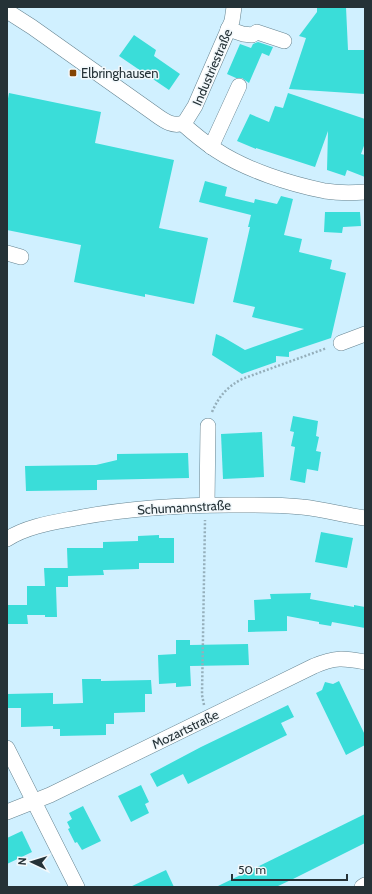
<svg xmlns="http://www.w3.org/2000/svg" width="372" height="894" viewBox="0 0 372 894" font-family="Cabin,sans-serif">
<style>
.building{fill:#3addd9}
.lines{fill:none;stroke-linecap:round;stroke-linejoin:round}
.minor-casing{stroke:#668491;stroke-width:16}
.path{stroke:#95afbb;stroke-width:2.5;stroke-dasharray:2 2;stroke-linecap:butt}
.minor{stroke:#fff;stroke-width:15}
.poi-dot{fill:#834404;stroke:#f2f8fb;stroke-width:1.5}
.labels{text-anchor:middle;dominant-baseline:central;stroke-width:3;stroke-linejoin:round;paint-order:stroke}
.street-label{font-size:13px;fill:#253237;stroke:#f2f8fb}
.poi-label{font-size:13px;fill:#253237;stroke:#f2f8fb;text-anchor:start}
</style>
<rect width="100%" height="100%" fill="#d0f0ff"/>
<g class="building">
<path d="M317,7H346L348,50H365V94L289,89L306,38L299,36L317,12Z"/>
<path d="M134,35L156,50L154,56L180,74L169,90L119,56Z"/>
<path d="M258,42L273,47L269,56L262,53L249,83L242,78H236L227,74L240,44L251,48L253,44Z"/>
<path d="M9,93L101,112L95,143L174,160L159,228L208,238L194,304L145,294V297L74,282L81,245L7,230V104Z"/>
<path d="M288,93L365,119V143L361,154L365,155V177L347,170L345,176L327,170L328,131L315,167L256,148V149L237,141L250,114L269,122L275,106L283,108Z"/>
<path d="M205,181L227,187L225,196L254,203L255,199L277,204L281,196L293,199L284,235L302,239L299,252L332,260L330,269L346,273L331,338L289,352V357L276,356V362L242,374L212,355L216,334L223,337L245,350L304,329L252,317L255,307L233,302L250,227H248L251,215L199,202Z"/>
<path d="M325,212H360L361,226L343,227L342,233L324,232Z"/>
<path d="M293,416L318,421L316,436L319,437L316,451L321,452L318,471L307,469L305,483L290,480L295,447L291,446L294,432L290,431Z"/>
<path d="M262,432L264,477L223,479L221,434Z"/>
<path d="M188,453L189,478L97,480V490L26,491L25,466L96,465L117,460V454Z"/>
<path d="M321,532L353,538L347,568L315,562Z"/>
<path d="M159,535V538H174V563H139V569L103,570L104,575L68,576L67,548H103V542L138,541V536Z"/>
<path d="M44,568H68V587H56L57,617H45V615H27L28,624H7V605H27V586H45Z"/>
<path d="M311,593L310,599L354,607V605L365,607V628L332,622L331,626L319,624V622L287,616V631L248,632V620H255L254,600L271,599L270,594Z"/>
<path d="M176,640H190V645L248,644L249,665L190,666L191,686L176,687V683L159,684L158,655L176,654Z"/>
<path d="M82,679H101V681L151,680L152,694H145V712L114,713V724H106V735L60,736V729H53V726L21,727V708H7V694L53,693V704L83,703Z"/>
<path d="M339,681L365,735V745L346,755L316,693L322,690L325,682L333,684Z"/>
<path d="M288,705L294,717L281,723L287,735L188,784L183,774L157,787L150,774L201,747Z"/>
<path d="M141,785L149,802L145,804L149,813L131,822L118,796Z"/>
<path d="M83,806L101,841L82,850L77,842L75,843L68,829L70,828L67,822L72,819L69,813Z"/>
<path d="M365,814V843L293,879L276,887H216Z"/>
<path d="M22,831L32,852L7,864V838Z"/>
<path d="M166,870L174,887H130Z"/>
</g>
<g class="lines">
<g class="minor-casing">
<g id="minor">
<path d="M7,11L32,27L152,112C162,119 173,129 185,122L195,106L232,21L234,7"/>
<path d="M228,29L243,34L252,35L257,32L284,41"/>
<path d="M183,124C193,133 204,142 216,150C246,170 290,184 325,191C338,193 352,193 365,192"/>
<path d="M211,147L239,86"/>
<path d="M7,253L21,257"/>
<path d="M341,343L365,334"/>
<path d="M207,505L208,426"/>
<path d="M7,539C29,525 57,522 82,517C131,508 180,505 230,505C254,505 278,504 302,507C323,509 344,515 365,518"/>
<path d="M7,748L77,887"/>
<path d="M7,812L50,795L314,666C335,657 343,658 365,662"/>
<path d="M362,887L365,885"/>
</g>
</g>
<g class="path">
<path d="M212,412C219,396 227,387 242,379L327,348"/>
<path d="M204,705L202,695L205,520"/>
</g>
<use href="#minor" class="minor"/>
</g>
<rect class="poi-dot" x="69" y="69" width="8" height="8" rx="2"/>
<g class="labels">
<g class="street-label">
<text transform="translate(212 67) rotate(-67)">Industriestraße</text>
<text transform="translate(184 507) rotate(-3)">Schumannstraße</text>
<text transform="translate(185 729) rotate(-26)">Mozartstraße</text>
</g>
<g class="poi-label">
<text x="81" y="73">Elbringhausen</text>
</g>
</g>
<rect width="372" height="894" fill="none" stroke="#253237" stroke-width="16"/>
<g transform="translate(32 862) rotate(274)" stroke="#f2f8fb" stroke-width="3" paint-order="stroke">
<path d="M0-3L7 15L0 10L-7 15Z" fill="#253237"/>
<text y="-6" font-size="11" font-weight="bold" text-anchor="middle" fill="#253237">N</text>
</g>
<path d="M232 874v6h115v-6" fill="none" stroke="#253237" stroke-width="2"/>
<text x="238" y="874" font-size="12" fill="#253237" stroke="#f2f8fb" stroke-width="3" paint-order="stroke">50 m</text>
</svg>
